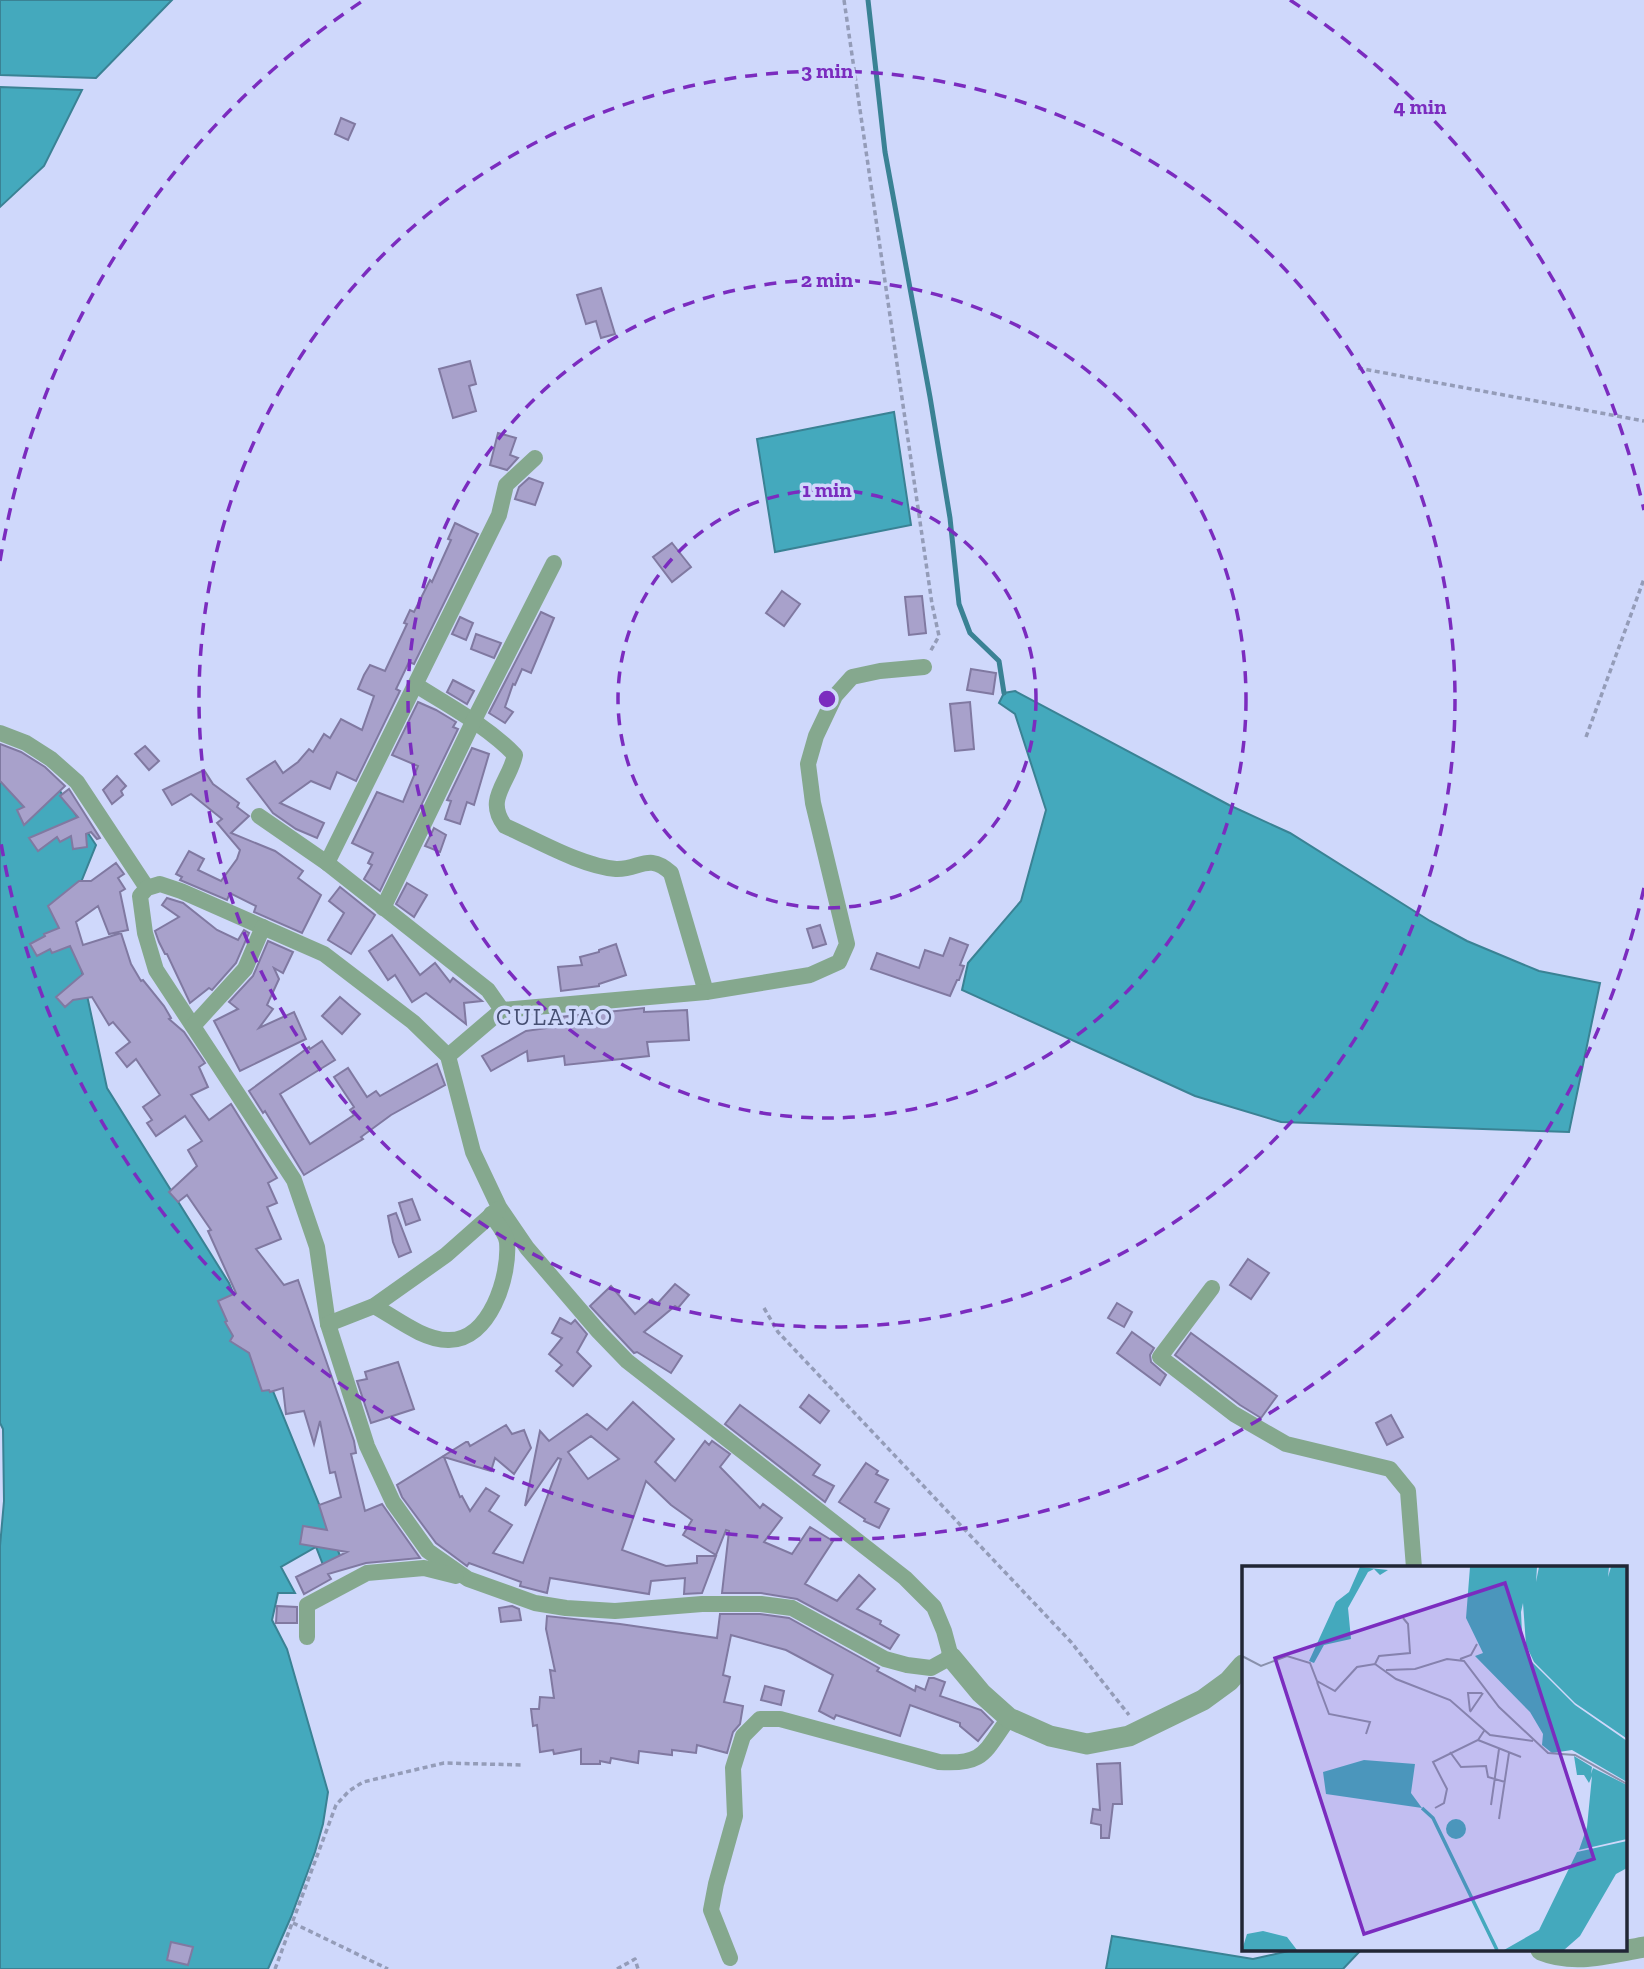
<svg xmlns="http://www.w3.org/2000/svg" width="1644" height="1969" viewBox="0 0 1644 1969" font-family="'Zilla Slab',serif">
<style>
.water{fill:#44a9bd;stroke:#3a8294;stroke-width:2}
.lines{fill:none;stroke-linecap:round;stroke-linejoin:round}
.stream{stroke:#3a8294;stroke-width:5}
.building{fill:#a8a1cb;stroke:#8079a1;stroke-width:2;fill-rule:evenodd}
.path{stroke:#949cb8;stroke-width:3.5;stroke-dasharray:5 3.5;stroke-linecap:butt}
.minor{stroke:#85a88e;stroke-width:16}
.tertiary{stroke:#85a88e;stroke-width:21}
.ring{fill:none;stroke:#7b2cbf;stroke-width:3.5;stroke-dasharray:12 9}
.labels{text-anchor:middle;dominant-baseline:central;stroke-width:7;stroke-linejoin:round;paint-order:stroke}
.quarter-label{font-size:24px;letter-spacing:2px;fill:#464f72;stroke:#cfd8fb}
.inset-river{fill:none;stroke:#44a9bd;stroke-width:3.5}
.inset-road{fill:none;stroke:#8991ac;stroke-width:2}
.view{fill:#7b2cbf;fill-opacity:0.15;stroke:#7b2cbf;stroke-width:3.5}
.inset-edge{fill:none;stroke:#212635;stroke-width:3.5}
.centre{fill:#7b2cbf;stroke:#cfd8fb;stroke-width:3.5}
.ring-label{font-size:21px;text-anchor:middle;font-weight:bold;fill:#7b2cbf;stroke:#cfd8fb;stroke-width:7;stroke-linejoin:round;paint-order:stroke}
</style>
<rect width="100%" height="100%" fill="#cfd8fb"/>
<g class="water">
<path d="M0,0H172L96,78L0,75Z"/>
<path d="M0,87L82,90L44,166L0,207Z"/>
<path d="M894,412L911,525L775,552L757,439Z"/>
<path d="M1015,691L1229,805L1290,833L1430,921L1467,941L1539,971L1600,983L1569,1132L1281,1122L1195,1096L962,990L968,963L1021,901L1046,810L1015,714L999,703L1004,693Z"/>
<path d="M0,752L50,776L96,845L69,912L107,1088L229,1283L343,1563L325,1570L316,1547L281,1567L295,1593H278L272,1620L287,1649L328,1792L323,1824L315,1852L291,1917L268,1969H0V1546L4,1501L3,1429L0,1423Z"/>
<path d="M1112,1936L1253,1959L1293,1950H1361L1343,1969H1106Z"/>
</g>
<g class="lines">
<path class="stream" d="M868,0L885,152L930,397L950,518L959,604L970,633L999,661L1004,693"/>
</g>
<g class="building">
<path d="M341,118L355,124L348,140L335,134Z"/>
<path d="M601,288L615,334L601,338L596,321L586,324L577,295Z"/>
<path d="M470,361L476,384L469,386L476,411L453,418L439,369Z"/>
<path d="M498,433L516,438L510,455L518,458L507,470L490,465Z"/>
<path d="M529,478L543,483L535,505L515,499L519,487Z"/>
<path d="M455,523L478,534L414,664L409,662L396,689L400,691L356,781L337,772L330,789L311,781L280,803L324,823L317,838L296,829L273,813L247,779L275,761L283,773L298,762L309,749L313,752L324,734L330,738L341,719L362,730L374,696L358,689L364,675L370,665L385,671L407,624L404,623L410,610L414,612L430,580L432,582L451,540L448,539Z"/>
<path d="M672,543L691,567L672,582L653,557Z"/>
<path d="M782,591L800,604L784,626L766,613Z"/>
<path d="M922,596L926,633L909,635L905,597Z"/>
<path d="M541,612L554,618L531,673L522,669L515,685L513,684L505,707L513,712L505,723L489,713Z"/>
<path d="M460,617L473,623L466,640L452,634Z"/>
<path d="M476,634L501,643L494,658L471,649Z"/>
<path d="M971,669L996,673L993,694L967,690Z"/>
<path d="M453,680L474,691L467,704L447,692Z"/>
<path d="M418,702L436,710L456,722L453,727L458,729L380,891L364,879L372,865L368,863L373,853L352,843L377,792L403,802L418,766L392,755Z"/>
<path d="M970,702L974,749L955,751L950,704Z"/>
<path d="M0,744L21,752L45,767L65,786L24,825L17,810L24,807L0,781Z"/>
<path d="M145,746L159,761L149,770L135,754Z"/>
<path d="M472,748L489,754L474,805L467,802L460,824L445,819L451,801L447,800Z"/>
<path d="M204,770L213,784L239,803L237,807L249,816L231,833L275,851L303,871L298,878L321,895L302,933L254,912L256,906L230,893L227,900L180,880L182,877L176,874L189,851L204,859L198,870L221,881L237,859L240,850L217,823L222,819L191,794L172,805L163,790Z"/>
<path d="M117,776L126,786L121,791L123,795L112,804L103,790Z"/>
<path d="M69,789L100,838L97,839L91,832L86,834L87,847L73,849L71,836L60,842L57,837L38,851L29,838L78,817L60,796Z"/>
<path d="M434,828L446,835L440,852L425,846Z"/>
<path d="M116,863L124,874L118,878L125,889L120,892L128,930L109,934L98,906L76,922L83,945L121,933L131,964L141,981L143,980L164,1006L171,1018L169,1019L184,1032L205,1063L199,1067L208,1087L191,1095L209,1120L231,1104L277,1178L268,1183L277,1203L267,1207L281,1239L256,1249L284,1285L298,1280L354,1441L356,1453L351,1454L365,1511L382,1504L420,1558L366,1563L328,1574L331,1579L304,1594L296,1577L347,1552L300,1544L303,1526L327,1530L319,1505L341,1497L335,1472L330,1473L320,1421L314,1444L304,1411L286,1414L283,1388L270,1392L269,1390L262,1391L249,1353L230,1341L233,1336L225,1322L227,1321L218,1301L236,1293L208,1231L211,1230L187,1195L178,1202L169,1192L197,1166L188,1150L202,1141L185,1116L156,1136L147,1123L152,1120L143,1107L160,1095L136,1059L127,1067L116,1053L130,1042L113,1022L109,1025L92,997L73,1000L65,1007L56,997L83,974L70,946L52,953L50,949L37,956L30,944L45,936L44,934L59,928L48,906L79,881H91Z"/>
<path d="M407,883L427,895L414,917L396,904Z"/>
<path d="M340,887L375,915L351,954L328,940L344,913L329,901Z"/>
<path d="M167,898L183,903L217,930L238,940L244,930L249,933L236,963L212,990L209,988L190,1003L167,954H165L159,942L155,931L179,917L162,905Z"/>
<path d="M820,925L826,944L813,948L807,929Z"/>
<path d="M392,935L420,975L435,963L450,982L453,978L482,1001L464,1003L466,1024L426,993L412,1002L395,975L388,980L369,951Z"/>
<path d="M950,938L968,945L960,965L964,966L959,980H957L950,996L871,969L877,953L919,968L925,950L943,956Z"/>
<path d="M268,941L293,952L283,973L274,968L279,979L267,1005L273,1009L259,1028L294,1012L306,1039L240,1071L214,1021L238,1009L229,1002L253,976Z"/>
<path d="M616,944L626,975L599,984V986L561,991L558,967L582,965L580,957L599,952V950Z"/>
<path d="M340,997L360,1014L342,1034L322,1016Z"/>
<path d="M644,1008V1012L687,1010L689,1040L647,1042L649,1056L565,1065L564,1056L528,1061L527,1051L491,1071L482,1056L526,1031L561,1026L560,1017Z"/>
<path d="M322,1041L335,1060L280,1094L310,1144L354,1115L350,1110L354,1107L334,1077L348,1068L367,1097L376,1091L380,1096L437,1064L445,1085L391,1115L361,1137L363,1139L304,1175L265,1111L263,1113L249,1091L309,1047L310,1049Z"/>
<path d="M412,1199L420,1220L406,1225L399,1203Z"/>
<path d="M396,1213L411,1252L399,1257L393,1242L388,1216Z"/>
<path d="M1248,1259L1269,1273L1251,1299L1230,1285Z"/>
<path d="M675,1284L689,1295L678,1308L675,1306L644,1332L682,1356L671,1373L637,1352L634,1353L590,1306L611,1286L635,1314L652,1299L657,1304Z"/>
<path d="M1117,1303L1132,1312L1124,1327L1108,1318Z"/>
<path d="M560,1318L571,1324L575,1320L587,1334L577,1352L591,1366L573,1386L556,1371L562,1365L549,1354L562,1338L552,1333Z"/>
<path d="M1132,1332L1154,1348L1150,1355L1151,1362L1166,1375L1160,1385L1117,1353Z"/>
<path d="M1191,1333L1277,1396L1261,1418L1240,1405L1175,1355Z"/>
<path d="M398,1362L414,1409L371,1423L357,1381L367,1379L365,1372Z"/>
<path d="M809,1395L829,1411L820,1423L800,1407Z"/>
<path d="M633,1402L674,1439L655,1462L675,1481L705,1441L709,1445L712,1441L730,1454L720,1467L760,1508L763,1504L782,1518L764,1542L792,1554L810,1527L833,1541L805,1584L837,1601L859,1575L875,1589L857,1609L881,1621L880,1624L899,1635L890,1649L797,1599L761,1593H722L729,1531L726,1530L716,1555L683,1535L692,1520L671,1505L646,1481L622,1550L666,1566L697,1563V1556H716L702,1593L684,1594L685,1578L651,1581L649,1594L550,1578L547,1593L520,1586L521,1582L469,1563L467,1566L436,1543L402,1497L397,1485L466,1442H468L470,1446L506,1425L512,1434L524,1430L531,1448L514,1474L495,1458L491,1471L444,1457L460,1497L462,1496L470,1511L486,1488L499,1496L489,1511L512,1525L493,1553L523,1563L561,1459L558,1458L525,1506L540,1431L549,1441L587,1414L607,1430ZM591,1436L619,1459L588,1479L568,1452Z"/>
<path d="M740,1405L820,1465L813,1475L834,1486L825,1502L725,1424Z"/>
<path d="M1391,1415L1403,1437L1387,1445L1376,1423Z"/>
<path d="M866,1463L878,1471L876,1474L888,1480L875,1502L889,1509L879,1528L864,1521L865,1519L839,1502Z"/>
<path d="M277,1606L297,1607V1623H276Z"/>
<path d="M512,1606L519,1609L521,1620L501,1622L499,1608Z"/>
<path d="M720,1614H760L789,1618L879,1668L877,1671L915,1691L916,1686L925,1690L929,1678H934L945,1682L940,1696L981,1710L993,1722L978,1741L960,1726V1723L910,1705L900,1736L836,1715L834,1719L819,1711L833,1675L786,1650L731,1635L723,1675L730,1677L724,1702L743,1706L740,1724L733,1732L727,1753L697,1745L696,1753L672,1750V1755L639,1751L638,1763L611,1758L610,1763L600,1761V1764H581V1749L554,1754L553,1750L540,1752L537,1725L533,1726L531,1709H539L540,1697L554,1698L550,1670L555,1671L546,1629L547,1616L620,1624L717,1638Z"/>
<path d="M765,1686L784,1691L781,1705L761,1700Z"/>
<path d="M1120,1763L1122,1804H1113L1109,1838H1101V1825L1091,1823L1093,1809L1100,1810L1097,1764Z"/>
<path d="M171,1942L193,1947L188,1965L167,1960Z"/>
</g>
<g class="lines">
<g class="path">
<path d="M844,0L932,604L939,636L930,652"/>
<path d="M1358,368L1644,421"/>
<path d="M1586,737L1644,579"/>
<path d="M764,1308L778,1332L1071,1642L1129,1715"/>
<path d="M293,1923L388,1969"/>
<path d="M275,1969L336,1805L349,1791L363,1782L444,1763L524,1765"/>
<path d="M617,1969L635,1959L638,1969"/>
</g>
<g class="minor">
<path d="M416,685C449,706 487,726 515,755C509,783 484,799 505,826C537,840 581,866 616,869C640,870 648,852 671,873L706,992"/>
<path d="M0,733L26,743L51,759L77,782L147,888"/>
<path d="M259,816L327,863L488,990L502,1010"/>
<path d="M327,863L499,515L506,485L535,458"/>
<path d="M160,884L181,891L324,954L413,1022L448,1056L473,1152L499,1207L527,1248L599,1332L627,1361L905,1578L934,1607L944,1631L951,1657L931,1668L907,1665L885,1659L792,1608L761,1604H702L615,1611L566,1608L535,1603L468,1579L428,1551L393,1502L367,1446L328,1324L317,1247L294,1180L156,970L145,933L140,896L147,888Z"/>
<path d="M383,908L473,722L554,563"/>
<path d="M193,1026L245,969L263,927"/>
<path d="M448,1056L502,1010L706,992L810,975L839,962L847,944L813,803L808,764L816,736L835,696L852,677L880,671L924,667"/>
<path d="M1212,1288L1160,1357L1234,1414L1286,1444L1390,1469L1408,1491L1414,1568"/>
<path d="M374,1306C396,1318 423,1340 448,1340C490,1341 510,1276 507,1242C506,1233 496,1222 491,1214"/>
<path d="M328,1324L374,1306L446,1255L498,1209"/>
<path d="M307,1637V1605L367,1573L424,1568L456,1576"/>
<path d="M730,1958L711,1910L716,1884L735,1816L733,1768L743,1736L760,1719H780L939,1762C985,1765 984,1752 1009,1718"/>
</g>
<g class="tertiary">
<path d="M951,1657L981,1693L1009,1718L1050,1736L1087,1744L1129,1736L1203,1700L1229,1681L1243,1665"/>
<path d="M1541,1950C1575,1964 1609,1953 1644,1947"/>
</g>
</g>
<g class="ring">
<circle cx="827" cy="699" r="209"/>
<circle cx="827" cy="699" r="419"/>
<circle cx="827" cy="699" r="628"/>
<path d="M1644 888A838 838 0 0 1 0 837M0 561A838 838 0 0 1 364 0M1290 0A838 838 0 0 1 1644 510"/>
</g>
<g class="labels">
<g class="quarter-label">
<text x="555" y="1016">CULAJAO</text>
</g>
</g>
<g transform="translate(1242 1566)">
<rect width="385" height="385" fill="#cfd8fb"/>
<path d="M118,1L146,4L138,9L132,3L126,6L106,42L109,73L82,79L72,97L67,95L94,36L107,26ZM228,1H295L294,16L297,1H367L366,11L369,1H385L384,172L333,137L292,96L284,79L281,37L279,46L280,67L287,93L333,139L385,175V216L330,184L310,187L300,179L301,168L288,146L233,90L241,87L224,52ZM332,190L350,201L349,208L351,202L385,219V273L337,284L345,261L350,210L347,217L342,209H335ZM122,194L173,198L169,227L180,242L84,228L81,206ZM204 263a10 10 0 1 1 20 0a10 10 0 1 1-20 0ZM385,275V302L374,308L338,370L322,384H262L297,364L335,286ZM21,365L45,371L55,384H0L5,368Z" fill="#44a9bd"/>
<path class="inset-river" d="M180,242L191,252L255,384"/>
<path class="inset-road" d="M0,90L19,100L45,90L68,97L75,115L93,125L115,101L133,98L154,113L208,134L248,169L291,175M218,93L229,89L235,78M133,98L137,90L168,87L166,58L161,52M144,104L173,103L205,93L222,95L257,141L306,187L333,189L385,218M75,116L87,148L128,156L124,168M228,145L226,127H240M228,146L241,127M236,174L279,191M208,186L219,201L244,200L246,211L263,216M249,239L257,183M193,242L202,237L205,223L191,196L236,174L242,165M257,253L267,187"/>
<path class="view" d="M263,17L352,293L122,368L33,92Z"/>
<rect width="385" height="385" class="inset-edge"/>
</g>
<circle cx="827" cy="699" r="10" class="centre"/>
<g class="ring-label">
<text x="827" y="78">3 min</text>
<text x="1420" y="114">4 min</text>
<text x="827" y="287">2 min</text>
<text x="827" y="497">1 min</text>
</g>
</svg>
